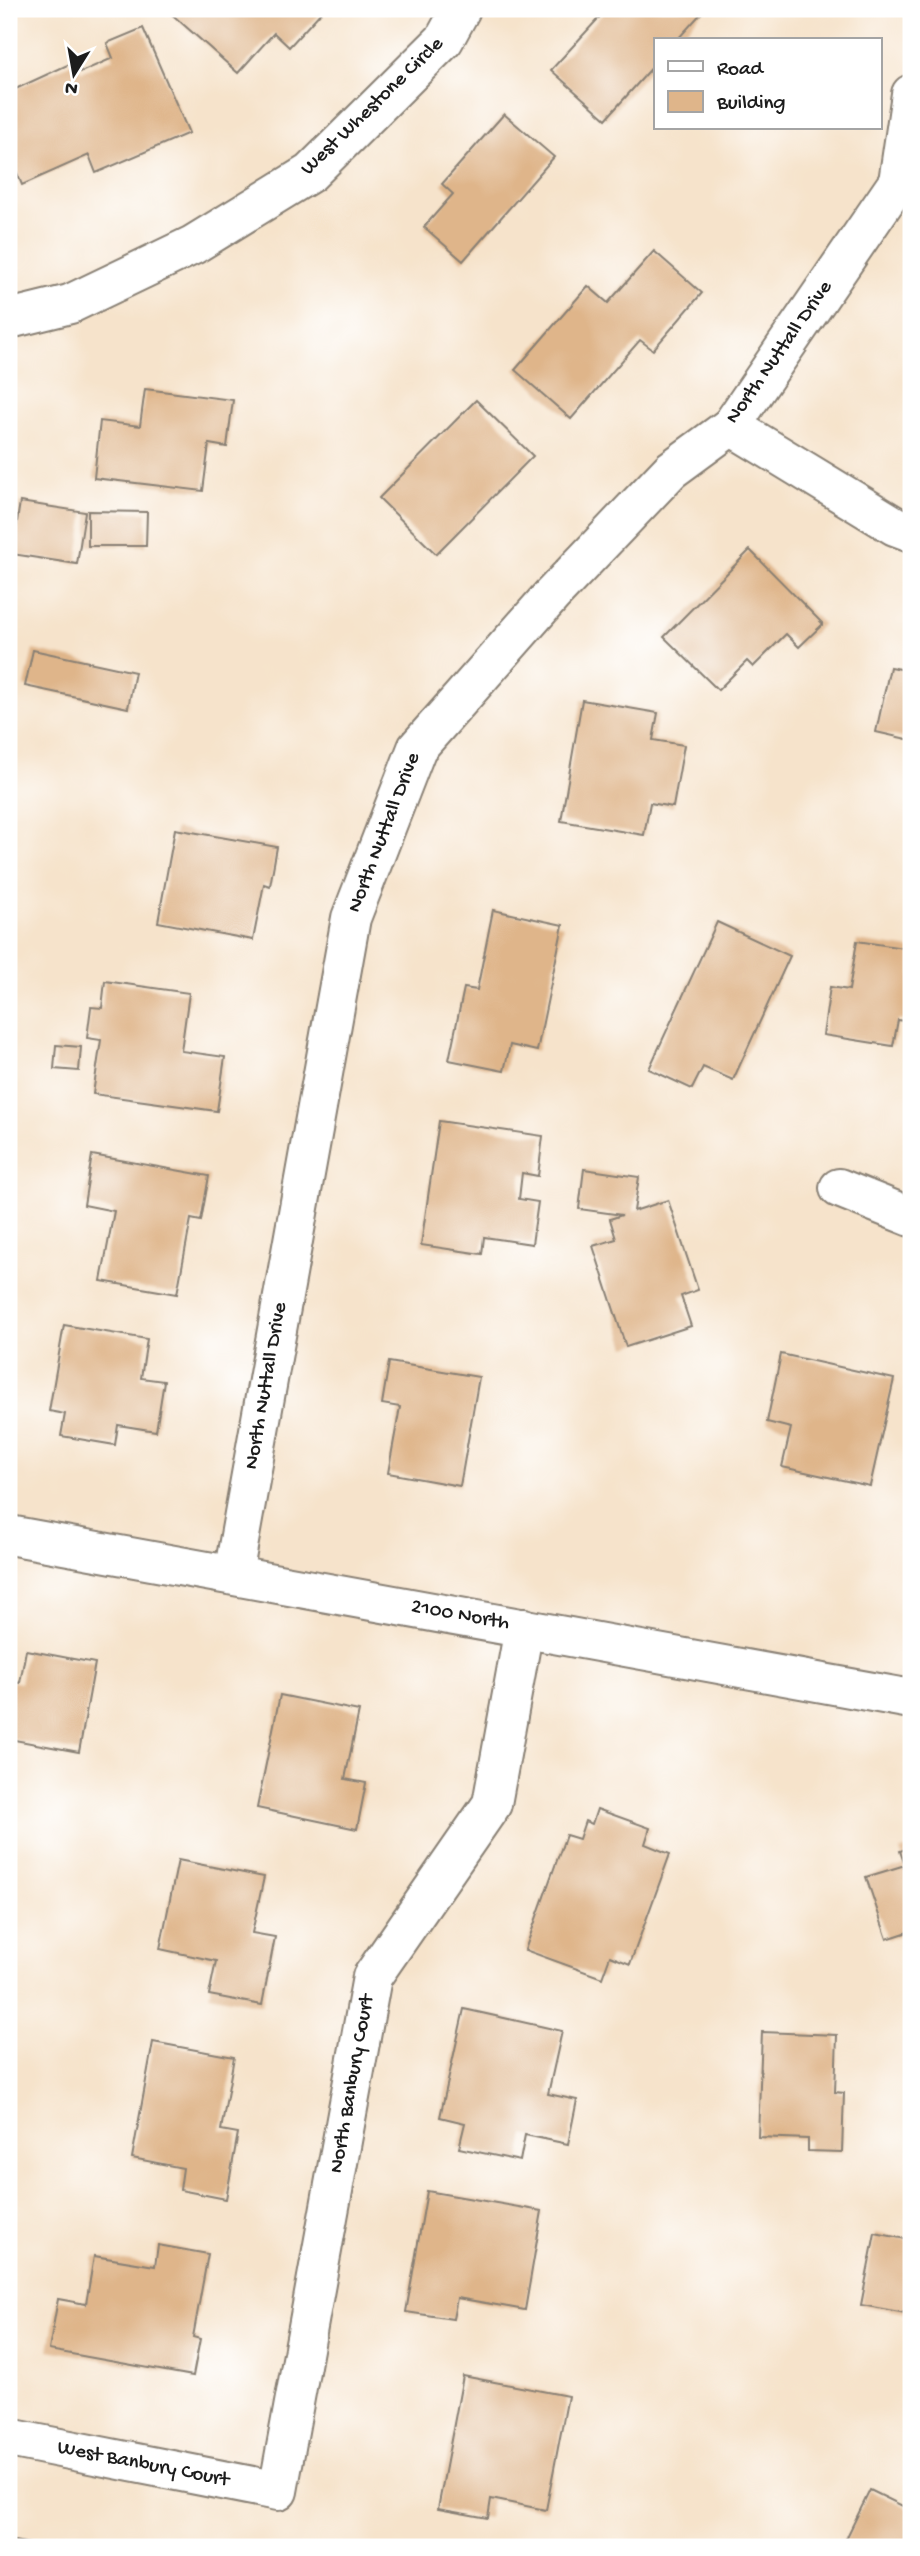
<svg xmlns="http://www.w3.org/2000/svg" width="920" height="2556" viewBox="0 0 920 2556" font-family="'Gochi Hand',sans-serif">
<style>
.building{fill:#dfb58a}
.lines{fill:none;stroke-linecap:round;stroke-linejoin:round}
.minor-casing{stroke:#898074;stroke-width:42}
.tertiary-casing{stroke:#898074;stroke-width:42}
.minor{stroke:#fff;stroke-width:38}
.tertiary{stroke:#fff;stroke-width:38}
.labels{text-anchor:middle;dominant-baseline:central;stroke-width:7;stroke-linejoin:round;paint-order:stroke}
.street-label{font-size:21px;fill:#1c1c1c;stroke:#fff}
</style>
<rect width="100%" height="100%" fill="#fff"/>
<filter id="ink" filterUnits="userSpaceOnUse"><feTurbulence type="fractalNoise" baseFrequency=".0143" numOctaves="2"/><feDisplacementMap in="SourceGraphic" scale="14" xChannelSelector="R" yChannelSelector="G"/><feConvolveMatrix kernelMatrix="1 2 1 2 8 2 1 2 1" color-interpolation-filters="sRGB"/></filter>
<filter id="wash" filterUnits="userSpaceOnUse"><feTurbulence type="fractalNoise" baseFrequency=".00686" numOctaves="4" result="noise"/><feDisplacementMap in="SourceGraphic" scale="28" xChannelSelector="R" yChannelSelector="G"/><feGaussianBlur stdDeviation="1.57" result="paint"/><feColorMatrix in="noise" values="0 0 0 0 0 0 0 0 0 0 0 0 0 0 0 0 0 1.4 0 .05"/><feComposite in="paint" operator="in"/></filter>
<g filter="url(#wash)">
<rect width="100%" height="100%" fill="#f6e3cb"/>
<g id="blocks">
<g class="building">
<path d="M166,9H324L289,47L274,33L238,73Z"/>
<path d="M607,9H705L677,40H656V63L606,119L551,70Z"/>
<path d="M143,28L189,133L96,173L89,155L22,185L9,154V92L76,61L81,72L113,58L107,43Z"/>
<path d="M504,114L554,157L463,261L424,227L453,194L442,184Z"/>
<path d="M654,251L702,293L653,350L640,340L571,419L515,370L588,286L608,303Z"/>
<path d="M145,389L233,400L227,447L209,444L203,491L94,478L100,421L140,426Z"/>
<path d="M476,400L533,456L436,554L379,498Z"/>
<path d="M20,502L85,512L77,564L12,554Z"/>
<path d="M88,511L147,512L146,546H88Z"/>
<path d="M750,550L823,624L799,647L786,634L753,667L747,661L718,690L664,637Z"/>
<path d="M33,650L135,672L128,708L25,686Z"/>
<path d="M890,667L911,671V740L876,732Z"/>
<path d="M582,700L658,713L653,740L684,745L673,807L650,803L644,835L561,821Z"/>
<path d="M175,829L277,847L270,886L264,884L253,940L158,922Z"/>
<path d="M493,910L563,925L537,1051L510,1045L504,1071L449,1060L464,988L477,990Z"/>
<path d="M717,922L790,956L733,1080L703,1067L692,1089L649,1069Z"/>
<path d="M857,941L911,949V1022L898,1020L893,1046L823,1035L830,987L849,990Z"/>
<path d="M105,981L189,993L181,1051L225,1057L217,1111L93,1094L101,1040L87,1038L91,1007L102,1008Z"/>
<path d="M56,1045L81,1047L79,1071L54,1069Z"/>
<path d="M439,1121L543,1136L538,1176L522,1173L519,1199L538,1202L532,1244L484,1237L482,1254L421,1245Z"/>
<path d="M92,1155L209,1176L201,1221L191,1219L177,1294L101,1281L114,1211L84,1205Z"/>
<path d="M584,1169L639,1177L634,1211L668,1200L698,1290L681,1296L691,1326L626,1347L593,1246L616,1239L610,1219L622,1215L579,1209Z"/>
<path d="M64,1325L147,1339L141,1378L164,1381L156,1431L118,1425L115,1445L61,1436L65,1414L49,1411Z"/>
<path d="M781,1354L894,1379L870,1486L782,1467L791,1428L767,1422Z"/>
<path d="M389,1362L479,1377L460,1486L388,1473L400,1407L382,1404Z"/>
<path d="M26,1650L95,1663L79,1752L9,1739V1681L20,1683Z"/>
<path d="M280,1695L359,1711L345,1779L366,1783L357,1829L257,1808Z"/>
<path d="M597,1809L650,1828L645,1844L670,1854L630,1964L610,1956L602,1978L525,1950L566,1835L579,1839L585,1821L592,1824Z"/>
<path d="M911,1847V1931L887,1939L866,1877L905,1865L900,1851Z"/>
<path d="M178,1860L264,1877L252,1933L275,1937L262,2005L209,1995L216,1961L160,1949Z"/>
<path d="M464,2009L562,2031L548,2094L577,2100L568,2144L525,2135L520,2161L459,2148L465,2123L440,2117Z"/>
<path d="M762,2032L837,2035L835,2092L844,2093L842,2152L808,2151V2139L758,2137Z"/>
<path d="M153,2042L234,2057L221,2130L238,2133L226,2199L180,2190L183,2168L132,2158Z"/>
<path d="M427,2191L542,2211L525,2310L457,2298L453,2319L406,2312Z"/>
<path d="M875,2233L911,2240V2314L861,2305Z"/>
<path d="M158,2245L208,2254L193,2337L200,2339L193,2376L49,2350L58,2299L86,2304L94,2256L155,2266Z"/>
<path d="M463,2376L568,2396L546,2510L491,2499L488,2518L438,2509Z"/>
<path d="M870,2490L911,2510V2547H842Z"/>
<path d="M9,2540L36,2545V2547H9Z"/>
</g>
</g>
</g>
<g filter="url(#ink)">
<use href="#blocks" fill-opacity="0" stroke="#898074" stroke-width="2"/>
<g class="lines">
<g class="minor-casing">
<g id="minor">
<path d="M9,319L70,304L193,245L310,173L444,40L461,9"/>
<path d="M731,426L895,526L911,532"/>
<path d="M839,1188L911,1217"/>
<path d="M233,1575L351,918L417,748L552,595L671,470L731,426L898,182L911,94"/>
<path d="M9,2438L278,2491L372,1977L492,1804L524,1628"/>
</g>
</g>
<g class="tertiary-casing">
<path id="tertiary" d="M9,1535L911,1699"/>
</g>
<use href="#minor" class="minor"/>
<use href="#tertiary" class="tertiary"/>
</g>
</g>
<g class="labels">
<g class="street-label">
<text transform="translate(373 107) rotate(-44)">West Whestone Circle</text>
<text transform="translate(780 353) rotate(-55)">North Nuttall Drive</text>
<text transform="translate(385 833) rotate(-69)">North Nuttall Drive</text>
<text transform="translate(267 1386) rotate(-80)">North Nuttall Drive</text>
<text transform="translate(460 1616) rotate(10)">2100 North</text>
<text transform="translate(353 2084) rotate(-80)">North Banbury Court</text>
<text transform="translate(143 2465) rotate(11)">West Banbury Court</text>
</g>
</g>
<rect width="920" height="2556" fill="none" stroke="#fff" stroke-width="35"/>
<rect x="654" y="38" width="228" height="91" fill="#ffffff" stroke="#a4a4a4" stroke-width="2"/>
<rect x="668" y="61" width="35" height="10" fill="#ffffff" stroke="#a4a4a4" stroke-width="2"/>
<text x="717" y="74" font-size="21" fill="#1c1c1c">Road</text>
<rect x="668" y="91" width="35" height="21" fill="#dfb58a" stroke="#a4a4a4" stroke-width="2"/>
<text x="717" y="108" font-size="21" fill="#1c1c1c">Building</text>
<g transform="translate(74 74) rotate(191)" stroke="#ffffff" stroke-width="5" paint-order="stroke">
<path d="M0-5L12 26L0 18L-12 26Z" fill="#1c1c1c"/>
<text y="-10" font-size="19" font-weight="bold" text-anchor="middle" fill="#1c1c1c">N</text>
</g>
</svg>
